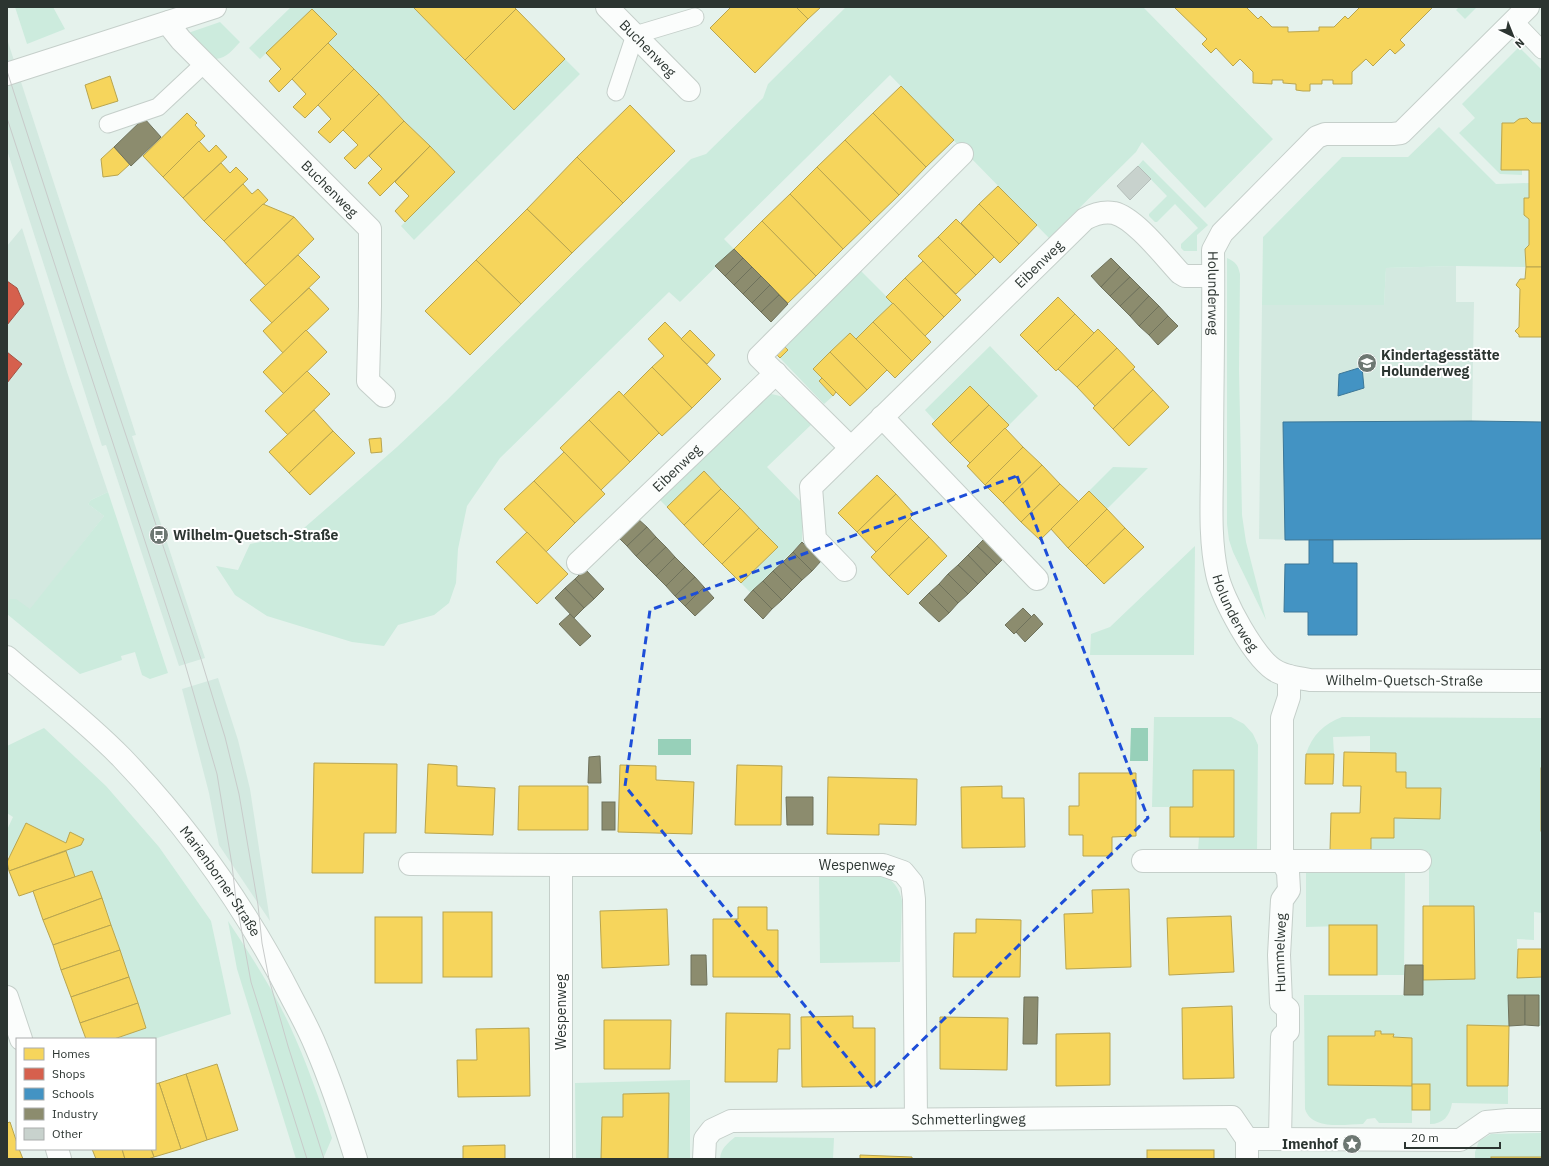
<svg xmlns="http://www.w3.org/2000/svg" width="1549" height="1166" viewBox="0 0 1549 1166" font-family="'IBM Plex Sans',sans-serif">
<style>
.built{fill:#d3e9e0}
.green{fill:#ccebdd}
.water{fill:#97d0b9}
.homes{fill:#f6d55c;stroke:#b9a54f}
.shops{fill:#d6604d;stroke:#a35345}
.schools{fill:#4393c3;stroke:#3c7797}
.industry{fill:#8c8c6e;stroke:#6f725c}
.building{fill:#c8d2cd;stroke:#b5beba}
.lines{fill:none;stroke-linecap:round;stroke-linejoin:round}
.lane-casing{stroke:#c5cfca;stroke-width:19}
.street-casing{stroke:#c5cfca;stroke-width:24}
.secondary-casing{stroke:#c5cfca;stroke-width:24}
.lane{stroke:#fbfdfc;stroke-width:17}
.street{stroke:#fbfdfc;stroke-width:22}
.secondary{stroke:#fbfdfc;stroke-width:22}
.tram{stroke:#c8cbca;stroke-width:1}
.marked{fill:none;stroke:#1d4ed8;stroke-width:3;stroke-dasharray:8 5;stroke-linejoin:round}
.labels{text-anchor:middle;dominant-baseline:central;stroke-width:4;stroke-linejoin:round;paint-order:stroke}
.street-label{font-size:14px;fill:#2c3531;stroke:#fff}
.poi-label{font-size:14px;font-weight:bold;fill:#2c3531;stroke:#fff;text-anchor:start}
</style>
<rect width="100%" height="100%" fill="#e5f2ec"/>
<g class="built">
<path d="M7,39L136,435L132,436L205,658L179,666L106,445L102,446L7,150Z"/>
<path d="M22,228L67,372L108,492L91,500L88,504L104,516L30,610L7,603V246Z"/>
<path d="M1456,266V302H1474L1472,421L1542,422V539L1309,540L1259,539L1262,305H1384L1386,268Z"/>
<path d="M218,678L238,740L250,789L270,921L219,845L209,793L182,689Z"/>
</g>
<g class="green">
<path d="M15,7H53L65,29L27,44Z"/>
<path d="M291,7H413L513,110L565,59L580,74L414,240L401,226L455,172L328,43L337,34L312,9L260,59L249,48Z"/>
<path d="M846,7H1143L1273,139L1205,208L1142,142L1136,152L1049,238L890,75L724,239L734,249L680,302L669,292L500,458L467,506L458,549L456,583L449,603L434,615L398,625L384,646L352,642L267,616L235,595L216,566L238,570L250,544L296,535L397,447L446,401L691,159L706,154L763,98L768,84Z"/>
<path d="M1459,7H1477L1465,19L1456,10Z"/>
<path d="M220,22L240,42C232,50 227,58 216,59L190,33L191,32Z"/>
<path d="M1519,47L1542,70V123H1532L1527,118L1519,119L1514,123H1502L1501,170H1522V175L1500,174L1459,133L1475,118L1462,104Z"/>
<path d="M1439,127L1496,184L1529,183V198L1525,215L1529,219V245L1525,250L1526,267L1456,266L1386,268L1384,305H1262L1263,237L1342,157H1408Z"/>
<path d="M1143,160L1208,225L1197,235V251H1184L1181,248V244L1198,228L1175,204L1157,222H1155L1149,216V214L1167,196L1138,166Z"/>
<path d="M1227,258C1236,262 1238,265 1240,274L1239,369L1242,515L1246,542L1266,620L1233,552L1229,540L1227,524Z"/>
<path d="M859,269L893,303L856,339L850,333L813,369L822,378L819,382L833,396L824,404L780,358L788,350L782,344Z"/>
<path d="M990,346L1038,396L1009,425L970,386L935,421L925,410Z"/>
<path d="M771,394C791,397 799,409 813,423L767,467L802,503V542L751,593L741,583L778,547L704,471L667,507L657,497L761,396Z"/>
<path d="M1113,467L1148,468L1107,509L1089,491Z"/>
<path d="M108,492L168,673L150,679L142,675L135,652L121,656L122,660L80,674L7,614V603L10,599H16L30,609L104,516L88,504L91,500Z"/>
<path d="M1195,546L1194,655H1090L1091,634L1110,627Z"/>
<path d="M1154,717H1231L1244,724L1253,734L1258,745L1257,852L1198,851L1199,837H1234V770H1193V807H1152Z"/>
<path d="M1342,717L1542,718L1541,830L1542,831V913L1534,912V940L1517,939L1518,977H1542V1025L1539,1026L1508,996L1509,1026H1467V1086H1508V1104L1452,1103C1450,1116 1443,1124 1430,1124V1084H1412V1038L1393,1037L1394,1034H1381V1031H1375V1036H1328V1085L1412,1086V1123H1379L1375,1118L1367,1119L1363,1124C1345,1124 1312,1131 1305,1109L1304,995H1423V980L1475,979L1474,906H1429V852H1371V838H1394V818H1440L1441,788H1406V772H1396V753L1370,752V736L1333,737L1334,754H1306C1312,735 1324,724 1342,717Z"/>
<path d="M44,728L106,786L159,847L211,921L231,1014L154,1039H114L146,1028L92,871L75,877L66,851L70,833L66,843L26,823L10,856L7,855V830L13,817L7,813V746Z"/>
<path d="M1306,871H1405L1404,975H1377V925L1306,927Z"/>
<path d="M819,875H881C894,880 899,888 902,901L900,962L820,963Z"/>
<path d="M228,921C250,954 272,988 289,1024C306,1061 320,1100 332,1138L323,1159H296L237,969Z"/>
<path d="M690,1080V1159H576L575,1083Z"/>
<path d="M1542,1133V1157H1492L1491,1159H1475V1152L1479,1141L1491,1134Z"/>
<path d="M735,1137L834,1138L833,1159H720C721,1148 727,1144 735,1137Z"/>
</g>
<g class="water">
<path d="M1131,728H1148V761H1130Z"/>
<rect x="658" y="739" width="33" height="16"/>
</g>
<g class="homes">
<path d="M415,7H514L516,9L465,60L414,8Z"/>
<path d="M731,7H796L808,19L755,73L710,28Z"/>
<path d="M796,7H821L808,19Z"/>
<path d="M1174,7H1246L1258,19L1261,16L1272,27H1288V32L1319,31V27H1334L1345,16L1348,19L1360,7H1433L1400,40L1405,45L1395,54L1390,49L1373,66L1366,59L1352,72V84H1333V80H1322V84H1310V91H1303L1296,90V84L1283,83V80H1272V84L1253,83V72L1240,59L1233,66L1216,48L1211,53L1202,44L1207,39Z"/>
<path d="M312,9L337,34L279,92L269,81L281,69L266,53Z"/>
<path d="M516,9L565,59L514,110L465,60Z"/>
<path d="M328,43L354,69L305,118L293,107L306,94L292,79Z"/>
<path d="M354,69L379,94L330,143L318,132L331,119L318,105Z"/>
<path d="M110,76L118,101L92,109L85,85Z"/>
<path d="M901,86L954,140L926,167L873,113Z"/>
<path d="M379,94L404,121L355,169L344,158L358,145L343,130Z"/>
<path d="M630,105L675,151L623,203L577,157Z"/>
<path d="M187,113L197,123L195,125L205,136L163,177L143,156Z"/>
<path d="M873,113L926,167L899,195L845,140Z"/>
<path d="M1527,118L1532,123H1542V267H1526L1525,249L1529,245V219L1524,215V198H1529V170H1501L1502,123H1514L1519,119Z"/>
<path d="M404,121L430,146L380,196L368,183L382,169L369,156Z"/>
<path d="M845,140L899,195L871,222L817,167Z"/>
<path d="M199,141L209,152L216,145L227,157L183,198L163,177Z"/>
<path d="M430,146L455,172L405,222L395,211L409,196L395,182Z"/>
<path d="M114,147L130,164L118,175L103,177L101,159Z"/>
<path d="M577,157L623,203L572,253L527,209Z"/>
<path d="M221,163L230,173L236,167L248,179L204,221L183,198Z"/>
<path d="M817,167L871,222L843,249L790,194Z"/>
<path d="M243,184L252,194L258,189L268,200L224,241L204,221Z"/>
<path d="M998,186L1037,225L1019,244L979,204Z"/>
<path d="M790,194L843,249L816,276L762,221Z"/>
<path d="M263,204L294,217L245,264L224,241Z"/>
<path d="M979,204L1019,244L1000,263L961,223Z"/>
<path d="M527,209L572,253L521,304L476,260Z"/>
<path d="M294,217L314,239L266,286L245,264Z"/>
<path d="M956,219L994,257L976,275L938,237Z"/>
<path d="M762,221L816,276L788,303L734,249Z"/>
<path d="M938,237L976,275L956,294L918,256Z"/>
<path d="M298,255L320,277L272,323L250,300Z"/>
<path d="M476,260L521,304L470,355L425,311Z"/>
<path d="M923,261L961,300L944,317L905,278Z"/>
<path d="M1526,267H1542V337H1519V335L1515,331L1519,327L1520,289L1516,285L1520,279H1525Z"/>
<path d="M905,278L944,317L925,336L886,297Z"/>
<path d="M309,288L329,309L283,353L263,331Z"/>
<path d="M1058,297L1075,314L1037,352L1020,335Z"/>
<path d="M893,303L931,342L912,361L873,322Z"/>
<path d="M1075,314L1094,333L1056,371L1037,352Z"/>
<path d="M665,322L721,379L692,408L652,367L664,356L648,339Z"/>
<path d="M873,322L912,361L895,378L856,339Z"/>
<path d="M1098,329L1117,348L1077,387L1058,369Z"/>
<path d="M306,330L327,352L284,394L263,372Z"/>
<path d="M690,330L715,355L707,364L681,339Z"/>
<path d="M850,333L887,370L867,390L830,352Z"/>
<path d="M782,344L788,350L780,358L774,352Z"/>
<path d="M1117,348L1135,367L1095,406L1077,387Z"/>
<path d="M830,352L867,390L850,406L813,369Z"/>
<path d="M652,367L692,408L662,436L623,396Z"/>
<path d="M1133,369L1153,390L1113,429L1093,408Z"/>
<path d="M307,371L330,394L288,435L265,411Z"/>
<path d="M822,378L836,392L833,396L819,381Z"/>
<path d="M970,386L989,405L950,443L932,424Z"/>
<path d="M1153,390L1169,407L1129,446L1113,429Z"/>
<path d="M619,391L659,433L630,462L589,420Z"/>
<path d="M989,405L1009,425L970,463L950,443Z"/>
<path d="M314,410L333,431L289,473L269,452Z"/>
<path d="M589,420L630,462L601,490L560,448Z"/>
<path d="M1005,428L1023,447L985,485L967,466Z"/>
<path d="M333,431L355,453L310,495L289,473Z"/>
<path d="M381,438L382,452L371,453L369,439Z"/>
<path d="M1023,447L1042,465L1003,503L985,485Z"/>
<path d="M564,452L605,494L575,523L534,481Z"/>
<path d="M1042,465L1060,484L1021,522L1003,503Z"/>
<path d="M704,471L721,489L684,525L667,507Z"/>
<path d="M877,475L896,494L857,532L838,513Z"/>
<path d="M534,481L575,523L546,552L504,509Z"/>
<path d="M1060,484L1079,502L1040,540L1021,522Z"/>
<path d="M721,489L740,508L703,545L684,525Z"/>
<path d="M1089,491L1107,509L1068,548L1051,529Z"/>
<path d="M896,494L914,514L876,552L857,532Z"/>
<path d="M740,508L759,528L722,564L703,545Z"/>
<path d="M1107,509L1125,528L1086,566L1068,548Z"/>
<path d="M910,518L929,537L889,576L871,557Z"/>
<path d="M759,528L778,547L741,583L722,564Z"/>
<path d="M1125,528L1144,547L1104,584L1086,566Z"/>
<path d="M527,532L568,574L537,604L496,562Z"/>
<path d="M929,537L947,556L908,595L889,576Z"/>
<path d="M1344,752L1396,753V772H1406V788H1441L1440,819L1394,818V838H1371V852L1330,851L1331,813H1360L1361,786H1343Z"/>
<path d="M1306,754H1334L1333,784H1305Z"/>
<path d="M314,763L397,764L396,833H364L363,873H312Z"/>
<path d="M428,764L457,766V786L495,788L493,835L425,833Z"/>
<path d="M620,765L656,766V780L694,782L692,834L618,832Z"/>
<path d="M737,765L782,766L781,825H735Z"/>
<rect x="1541" y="768" width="1" height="63"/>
<path d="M1193,770H1234V837H1170V807H1193Z"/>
<path d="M1079,773H1136V836L1112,837V856H1083V835H1069V806H1079Z"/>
<path d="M828,777L917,779L916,825L879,824V835L827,834Z"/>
<path d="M519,786H588V830H518Z"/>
<path d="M1002,786V798H1024L1025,847L962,848L961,787Z"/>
<path d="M26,823L66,843L70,832L84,839L81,845L9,871L7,862Z"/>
<path d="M66,851L75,877L19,896L9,871Z"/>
<path d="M92,871L102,898L43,920L33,891Z"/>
<path d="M1129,889L1131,967L1066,969L1064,914L1093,913L1092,890Z"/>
<path d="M102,898L111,925L53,945L43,920Z"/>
<path d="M1423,906H1474L1475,979L1423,980Z"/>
<path d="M738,907H767V930H778V977H713V919H738Z"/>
<path d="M667,909L669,965L602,968L600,911Z"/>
<rect x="443" y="912" width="49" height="65"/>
<path d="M1231,916L1234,972L1169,975L1167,918Z"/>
<rect x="375" y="917" width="47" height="66"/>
<path d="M976,919L1021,920L1020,977H953L954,933H976Z"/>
<path d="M111,925L120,950L61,970L53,945Z"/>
<rect x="1329" y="925" width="48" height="50"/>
<path d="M1518,949H1542V977L1517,978Z"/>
<path d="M120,950L129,977L71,997L61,970Z"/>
<path d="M129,977L138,1003L80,1023L71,997Z"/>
<path d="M138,1003L146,1028L114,1039H86L80,1023Z"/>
<path d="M1232,1006L1234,1078L1183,1079L1182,1008Z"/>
<path d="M726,1013L790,1014V1049H778L777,1082H725Z"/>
<path d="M853,1016V1028H875V1086L802,1087L801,1017Z"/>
<path d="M940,1017L1008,1018L1007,1070L940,1069Z"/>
<path d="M604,1020H671L670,1069H604Z"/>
<path d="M1467,1025L1509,1026L1508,1086H1467Z"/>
<path d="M529,1028L530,1096L458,1097L457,1060H477L476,1029Z"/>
<path d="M1375,1031H1381V1034H1394L1393,1037L1412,1038V1086L1328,1085V1036H1375Z"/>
<path d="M1110,1033V1085L1056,1086V1034Z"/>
<path d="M217,1064L238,1130L207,1140L186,1074Z"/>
<path d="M186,1074L207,1140L181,1149L159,1083Z"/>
<path d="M159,1083L181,1149L154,1157L151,1149H155V1084Z"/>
<rect x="1412" y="1084" width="18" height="26"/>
<path d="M669,1093L668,1159H601L602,1117H623V1094Z"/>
<path d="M10,1122L17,1143V1149H19L23,1159H7V1123Z"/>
<path d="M505,1145V1159H463V1146Z"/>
<path d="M92,1149H122L125,1159H96Z"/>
<path d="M122,1149H151L154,1157L148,1159H125Z"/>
<rect x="1147" y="1150" width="67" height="9"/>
<path d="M860,1155L912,1157V1159H860Z"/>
<rect x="1491" y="1157" width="51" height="2"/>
</g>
<g class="shops">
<path d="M7,281L17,288L24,304L7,325Z"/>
<path d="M7,352L22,364L7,383Z"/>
</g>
<g class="schools">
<path d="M1362,367L1364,388L1338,396L1339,374Z"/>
<path d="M1472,421L1542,422V539L1285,540L1283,422Z"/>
<path d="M1309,540H1333V563H1357V635H1308V612H1284L1285,564H1309Z"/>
</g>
<g class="industry">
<path d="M144,118L161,137L131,166L114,147Z"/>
<path d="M734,249L743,258L725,276L715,266Z"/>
<path d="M743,258L752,267L734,285L725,276Z"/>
<path d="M1111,258L1120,267L1101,287L1091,276Z"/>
<path d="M752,267L761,276L743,294L734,285Z"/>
<path d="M1120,267L1130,277L1110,296L1101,287Z"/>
<path d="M761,276L770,285L752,303L743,294Z"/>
<path d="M1130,277L1140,287L1120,306L1110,296Z"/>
<path d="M770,285L779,295L761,312L752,303Z"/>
<path d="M1140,287L1149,296L1130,316L1120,306Z"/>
<path d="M779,295L788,304L771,322L761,312Z"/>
<path d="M1149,296L1159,306L1139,326L1130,316Z"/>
<path d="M1159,306L1168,316L1149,335L1139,326Z"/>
<path d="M1168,316L1178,326L1158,345L1149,335Z"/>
<path d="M637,518L647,527L627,546L618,537Z"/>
<path d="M647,527L656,537L636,556L627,546Z"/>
<path d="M987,536L1006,556L997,565L977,546Z"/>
<path d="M656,537L666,547L646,566L636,556Z"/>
<path d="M802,542L821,561L812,571L793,552Z"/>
<path d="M977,546L997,565L987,575L968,555Z"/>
<path d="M666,547L675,557L656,576L646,566Z"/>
<path d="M793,552L812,571L802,580L783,562Z"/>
<path d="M968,555L987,575L978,584L958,565Z"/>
<path d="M675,557L685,567L666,586L656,576Z"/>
<path d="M783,562L802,580L792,590L773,571Z"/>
<path d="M958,565L978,584L968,594L948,574Z"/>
<path d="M685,567L695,577L675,596L666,586Z"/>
<path d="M585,569L604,589L594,599L575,579Z"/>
<path d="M773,571L792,590L782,600L763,581Z"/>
<path d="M948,574L968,594L958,603L939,584Z"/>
<path d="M695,577L704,587L685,606L675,596Z"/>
<path d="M575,579L594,599L584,608L565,588Z"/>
<path d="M763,581L782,600L772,609L753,590Z"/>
<path d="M939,584L958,603L949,613L929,593Z"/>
<path d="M704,587L714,598L695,616L685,606Z"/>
<path d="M565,588L584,608L574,618L555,598Z"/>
<path d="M753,590L772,609L763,619L744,600Z"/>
<path d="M929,593L949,613L939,622L919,603Z"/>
<path d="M1023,608L1032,617L1014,634L1005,625Z"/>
<path d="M570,614L591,636L580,646L559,624Z"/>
<path d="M1034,614L1043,624L1025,642L1016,632Z"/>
<path d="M600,756L601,783H588L589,757Z"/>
<path d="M786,797H813V825H787Z"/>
<rect x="602" y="802" width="13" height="28"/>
<path d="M691,955H706L707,985H691Z"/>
<path d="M1405,965H1423V995H1404Z"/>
<path d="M1508,995H1525V1025L1509,1026Z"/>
<path d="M1525,995H1539V1026L1525,1025Z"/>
<path d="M1024,997H1038L1037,1044H1023Z"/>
</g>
<path class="building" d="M1138,166L1151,179L1130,200L1117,186Z"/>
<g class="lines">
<g class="lane-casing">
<g id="lane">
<path d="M1514,21L1542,50"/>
<path d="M616,92L635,35L695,17"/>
<path d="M108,124L158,107L205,63"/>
</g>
</g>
<g class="street-casing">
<g id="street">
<path id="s1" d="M607,7L689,90"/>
<path id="s2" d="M1528,7L1401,133L1393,134H1325L1317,137L1222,233L1213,250C1214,320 1212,391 1212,462C1212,498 1209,537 1217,574C1222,598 1255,661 1278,672C1288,677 1299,678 1310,680L1542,681"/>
<path id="s3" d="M169,22L173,30L181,40L370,229V306L368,381L384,396"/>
<path d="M7,74L215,7"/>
<path d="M882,417L1037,579"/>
<path d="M850,447L759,357L962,154"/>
<path id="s4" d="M578,563L776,373"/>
<path id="s5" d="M845,570L815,539L811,487L1085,219C1094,214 1103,211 1114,213C1135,218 1165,257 1180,273L1185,276H1213"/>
<path d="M1143,861H1420"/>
<path id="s6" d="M410,864L561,865H883L903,872L912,883L914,899L916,1118"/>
<path d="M561,865V1159"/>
<path d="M7,997L21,1039"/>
<path d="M1247,1139L1460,1140L1486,1122L1508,1120H1542"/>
<path id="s7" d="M1280,1139L1282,1037L1288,1031V1009L1281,1003L1279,955L1282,900L1289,890L1288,872L1282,861V718L1289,697V676"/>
<path d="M57,1149L60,1159"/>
<path id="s8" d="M704,1159L705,1139L712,1130L731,1121L1232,1117L1247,1139"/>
<path d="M1247,1159V1139"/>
</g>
</g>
<g class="secondary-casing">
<g id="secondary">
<path id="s9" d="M7,657C45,690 87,722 122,758C192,831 249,913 294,1002C302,1017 310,1032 316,1047C332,1084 344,1121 356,1159"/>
</g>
</g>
<use href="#lane" class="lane"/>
<use href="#street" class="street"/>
<use href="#secondary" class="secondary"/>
<g class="tram">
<path d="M7,71L95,343L201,659L225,737L239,794L258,905L262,943L269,979L288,1046L324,1159"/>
<path d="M7,118L185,664L217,774L232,865L236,900L251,982L307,1159"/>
</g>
</g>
<path class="marked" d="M1017,476L1148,818L873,1089L625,786L650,610Z"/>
<defs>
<g id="school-disc" transform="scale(1)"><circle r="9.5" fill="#6d7772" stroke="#fff"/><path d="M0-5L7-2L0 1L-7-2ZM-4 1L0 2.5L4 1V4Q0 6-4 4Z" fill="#fff"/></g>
<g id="bus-disc" transform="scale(1)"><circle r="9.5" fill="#6d7772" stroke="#fff"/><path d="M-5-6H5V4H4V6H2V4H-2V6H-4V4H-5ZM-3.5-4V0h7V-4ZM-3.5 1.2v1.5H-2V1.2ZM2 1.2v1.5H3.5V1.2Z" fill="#fff"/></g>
<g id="sight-disc" transform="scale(1)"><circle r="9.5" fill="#6d7772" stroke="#fff"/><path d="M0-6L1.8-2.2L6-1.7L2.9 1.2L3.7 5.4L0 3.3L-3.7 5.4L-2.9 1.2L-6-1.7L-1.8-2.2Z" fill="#fff"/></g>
</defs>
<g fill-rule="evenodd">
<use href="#school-disc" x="1367" y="363"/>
<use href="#bus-disc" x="159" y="535"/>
<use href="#sight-disc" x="1352" y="1144"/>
</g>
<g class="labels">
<g class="street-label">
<text stroke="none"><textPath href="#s1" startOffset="58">Buchenweg</textPath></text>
<text stroke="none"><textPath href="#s3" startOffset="232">Buchenweg</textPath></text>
<text stroke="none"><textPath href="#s5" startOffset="414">Eibenweg</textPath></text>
<text stroke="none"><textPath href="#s2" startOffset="461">Holunderweg</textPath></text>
<text stroke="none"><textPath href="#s4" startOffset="137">Eibenweg</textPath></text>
<text stroke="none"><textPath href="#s2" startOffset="785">Holunderweg</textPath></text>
<text stroke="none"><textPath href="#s2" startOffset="987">Wilhelm-Quetsch-Straße</textPath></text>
<text stroke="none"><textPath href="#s6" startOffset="447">Wespenweg</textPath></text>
<text stroke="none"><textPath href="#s9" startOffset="311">Marienborner Straße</textPath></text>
<text stroke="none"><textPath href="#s7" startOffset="192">Hummelweg</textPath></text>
<text transform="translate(561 1012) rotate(-90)">Wespenweg</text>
<text stroke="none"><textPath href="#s8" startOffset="290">Schmetterlingweg</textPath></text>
</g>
<g class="poi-label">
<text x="1381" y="355">Kindertagesstätte<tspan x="1381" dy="16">Holunderweg</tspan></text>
<text x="173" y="535">Wilhelm-Quetsch-Straße</text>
<text x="1338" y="1144" text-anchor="end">Imenhof</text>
</g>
</g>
<rect width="1549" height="1166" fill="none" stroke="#2c3531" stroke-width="16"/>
<rect x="16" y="1038" width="140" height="112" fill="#ffffff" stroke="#abaead"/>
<rect x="24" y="1048" width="20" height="12" fill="#f6d55c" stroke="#abaead"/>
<text x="52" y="1058" font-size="12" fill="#2c3531">Homes</text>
<rect x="24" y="1068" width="20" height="12" fill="#d6604d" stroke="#abaead"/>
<text x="52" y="1078" font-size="12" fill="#2c3531">Shops</text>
<rect x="24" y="1088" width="20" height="12" fill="#4393c3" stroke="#abaead"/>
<text x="52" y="1098" font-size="12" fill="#2c3531">Schools</text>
<rect x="24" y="1108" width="20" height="12" fill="#8c8c6e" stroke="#abaead"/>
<text x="52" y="1118" font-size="12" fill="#2c3531">Industry</text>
<rect x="24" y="1128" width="20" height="12" fill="#c8d2cd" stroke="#abaead"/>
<text x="52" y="1138" font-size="12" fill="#2c3531">Other</text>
<g transform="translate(1513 36) rotate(137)" stroke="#ffffff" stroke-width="3" paint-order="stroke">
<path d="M0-3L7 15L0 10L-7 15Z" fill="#2c3531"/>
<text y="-6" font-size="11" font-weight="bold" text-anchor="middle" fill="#2c3531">N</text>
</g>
<path d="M1405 1142v6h95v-6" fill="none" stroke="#2c3531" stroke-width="2"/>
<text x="1411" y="1142" font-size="12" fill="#2c3531" stroke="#ffffff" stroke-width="3" paint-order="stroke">20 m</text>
</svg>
